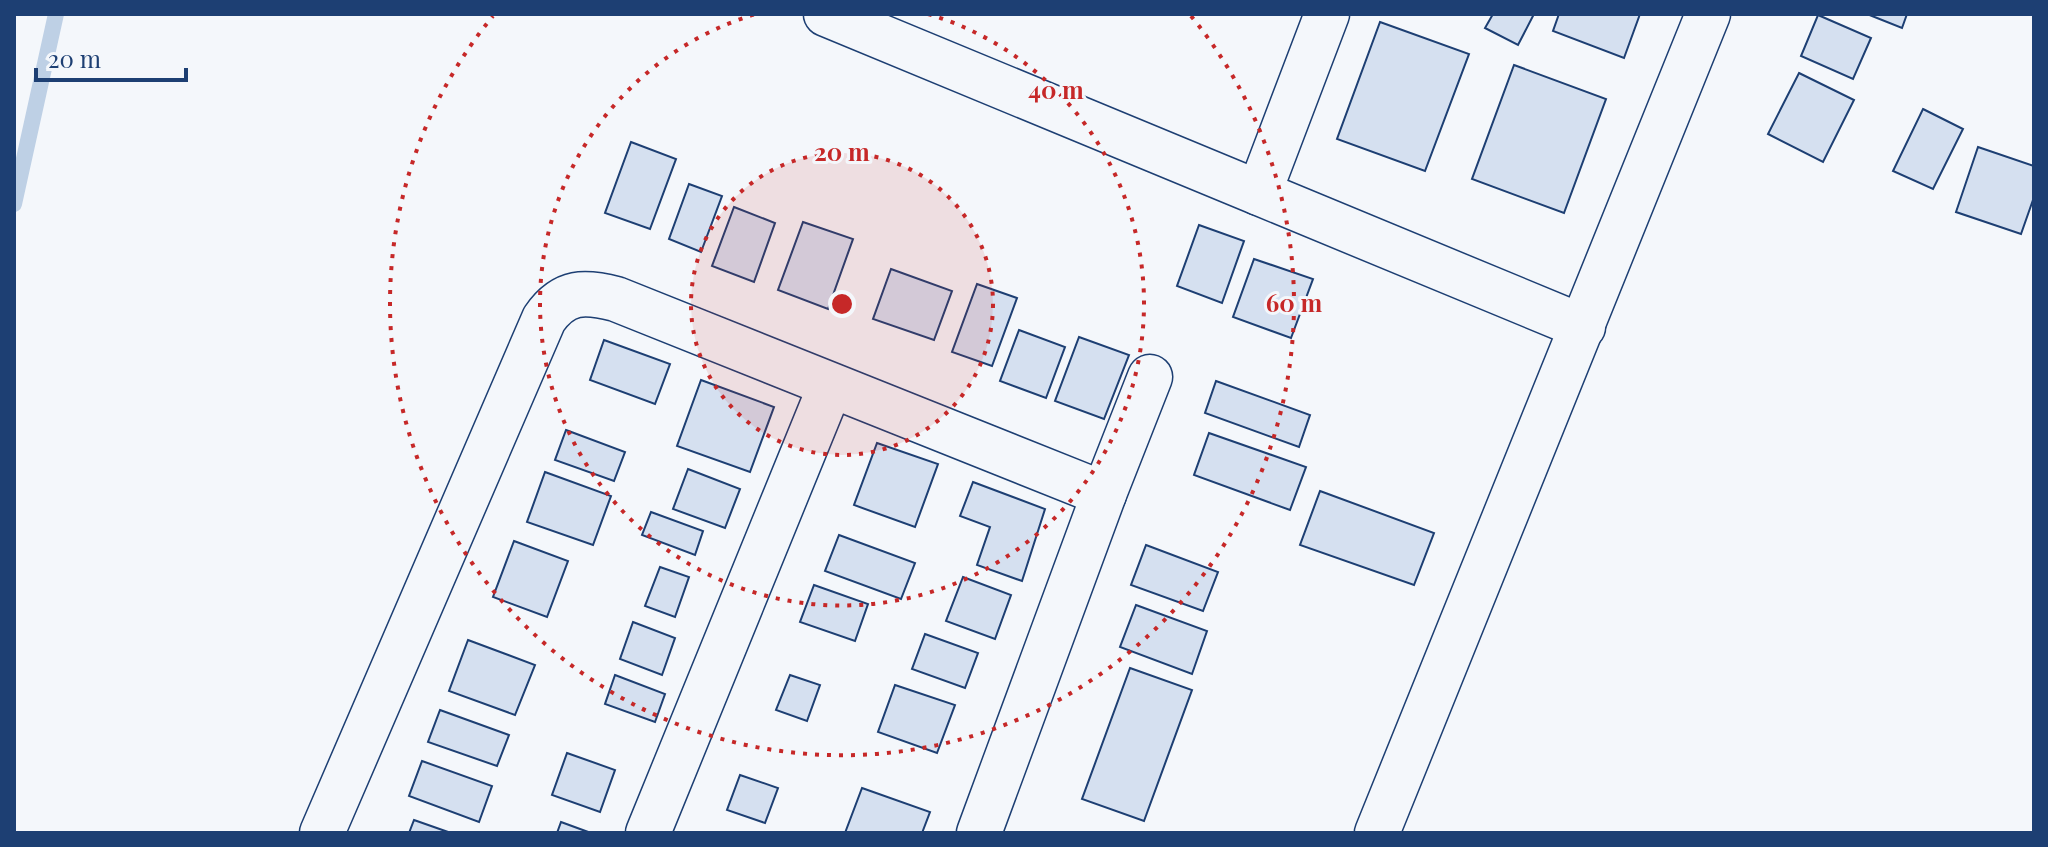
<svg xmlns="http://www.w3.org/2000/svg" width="2048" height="847" viewBox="0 0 2048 847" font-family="'Playfair Display',serif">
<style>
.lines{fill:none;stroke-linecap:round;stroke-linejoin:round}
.stream{stroke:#bed0e5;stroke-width:16}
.building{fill:#d5e0f0;stroke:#1d3f73;stroke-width:2}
.street-casing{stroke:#1d3f73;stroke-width:47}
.street{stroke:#f4f7fb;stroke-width:44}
.ring{fill:none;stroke:#c62828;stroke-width:4;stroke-dasharray:4 8}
.centre{fill:#c62828;stroke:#f4f7fb;stroke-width:4}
.ring-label{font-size:24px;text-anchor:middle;font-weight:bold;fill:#c62828;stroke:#f4f7fb;stroke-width:6;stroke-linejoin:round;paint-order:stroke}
</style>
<rect width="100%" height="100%" fill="#f4f7fb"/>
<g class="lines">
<path class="stream" d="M14,204L56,14"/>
</g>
<g class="building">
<path d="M1493,14H1534L1518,45L1485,28Z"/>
<path d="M1559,14H1640L1624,58L1553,31Z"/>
<path d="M1867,14H1907L1902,28Z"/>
<path d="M1818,15L1871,38L1853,79L1801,56Z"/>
<path d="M1380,22L1469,54L1425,171L1337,139Z"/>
<path d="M1514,65L1606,99L1564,213L1472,179Z"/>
<path d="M1799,73L1854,100L1823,162L1768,134Z"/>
<path d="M1923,109L1963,129L1933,189L1893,171Z"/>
<path d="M631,142L676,159L650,229L605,213Z"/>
<path d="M1978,147L2034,166V197L2021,234L1956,212Z"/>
<path d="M689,184L722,196L701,252L669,239Z"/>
<path d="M734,207L775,223L754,282L712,266Z"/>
<path d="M803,222L853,239L828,309L778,290Z"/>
<path d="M1199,225L1244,241L1222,303L1177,286Z"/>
<path d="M1254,259L1313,279L1291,338L1233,317Z"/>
<path d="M891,269L952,291L934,340L873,319Z"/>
<path d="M977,284L1017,298L992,366L952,352Z"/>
<path d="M1019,330L1065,347L1046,398L1000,381Z"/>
<path d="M1079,337L1129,355L1104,419L1055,401Z"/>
<path d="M604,340L670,364L655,404L590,380Z"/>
<path d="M701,380L774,407L750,472L677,446Z"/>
<path d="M1216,381L1310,415L1299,447L1205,413Z"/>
<path d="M566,430L625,452L614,481L555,460Z"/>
<path d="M1209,433L1306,467L1290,510L1194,475Z"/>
<path d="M877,443L938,464L915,527L854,505Z"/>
<path d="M688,469L740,489L725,528L673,509Z"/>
<path d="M545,472L611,496L593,545L527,522Z"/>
<path d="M973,482L1045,509L1022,581L977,565L990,527L960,516Z"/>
<path d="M1320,491L1434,533L1414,585L1300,545Z"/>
<path d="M651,512L703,531L695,555L642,535Z"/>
<path d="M839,535L915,563L901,599L825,571Z"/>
<path d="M514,541L568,561L547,617L493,597Z"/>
<path d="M1146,545L1218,572L1203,611L1131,585Z"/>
<path d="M660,567L689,577L675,617L645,606Z"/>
<path d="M963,577L1011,595L995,639L946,621Z"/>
<path d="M814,585L868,604L855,641L800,622Z"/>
<path d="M1136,605L1207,631L1192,674L1120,647Z"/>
<path d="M633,622L675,638L662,675L620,659Z"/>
<path d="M925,634L978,653L965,688L912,669Z"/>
<path d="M468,640L535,665L515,715L449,691Z"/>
<path d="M1130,668L1192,690L1144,821L1082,799Z"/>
<path d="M615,675L665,694L655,722L605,704Z"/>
<path d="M790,675L820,685L807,721L776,710Z"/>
<path d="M895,685L955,705L937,753L878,732Z"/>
<path d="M440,710L509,735L497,766L428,742Z"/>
<path d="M567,753L615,770L600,812L552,795Z"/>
<path d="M422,761L492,786L479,822L409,796Z"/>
<path d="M740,775L778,788L765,823L727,810Z"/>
<path d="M862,788L930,812L922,833H845Z"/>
<path d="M414,820L451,833H409Z"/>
<path d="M561,822L591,833H557Z"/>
</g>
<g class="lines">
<g class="street-casing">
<g id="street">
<path d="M826,14L1259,193"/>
<path d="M1327,14L1259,193L1583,327"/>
<path d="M1104,494L1150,377"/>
<path d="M322,833L544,319C564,290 585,291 616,299L1104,494L979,833"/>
<path d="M648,833L830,387"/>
<path d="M1377,833L1708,14"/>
</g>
</g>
<use href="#street" class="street"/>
</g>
<circle cx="842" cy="304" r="151" fill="#c62828" fill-opacity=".12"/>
<g class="ring">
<circle cx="842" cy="304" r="151"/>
<path d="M928 14A302 302 0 1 1 756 14"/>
<path d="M1191 16A452 452 0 1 1 493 16"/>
</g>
<circle cx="842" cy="304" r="12" class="centre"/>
<g class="ring-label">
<text x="1056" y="99">40 m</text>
<text x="842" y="161">20 m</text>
<text x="1294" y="312">60 m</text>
</g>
<rect width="2048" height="847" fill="none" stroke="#1d3f73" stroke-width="32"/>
<path d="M36 68v12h150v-12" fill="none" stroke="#1d3f73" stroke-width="4"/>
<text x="48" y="68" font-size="24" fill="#1d3f73" stroke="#f4f7fb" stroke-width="6" paint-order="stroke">20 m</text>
</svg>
